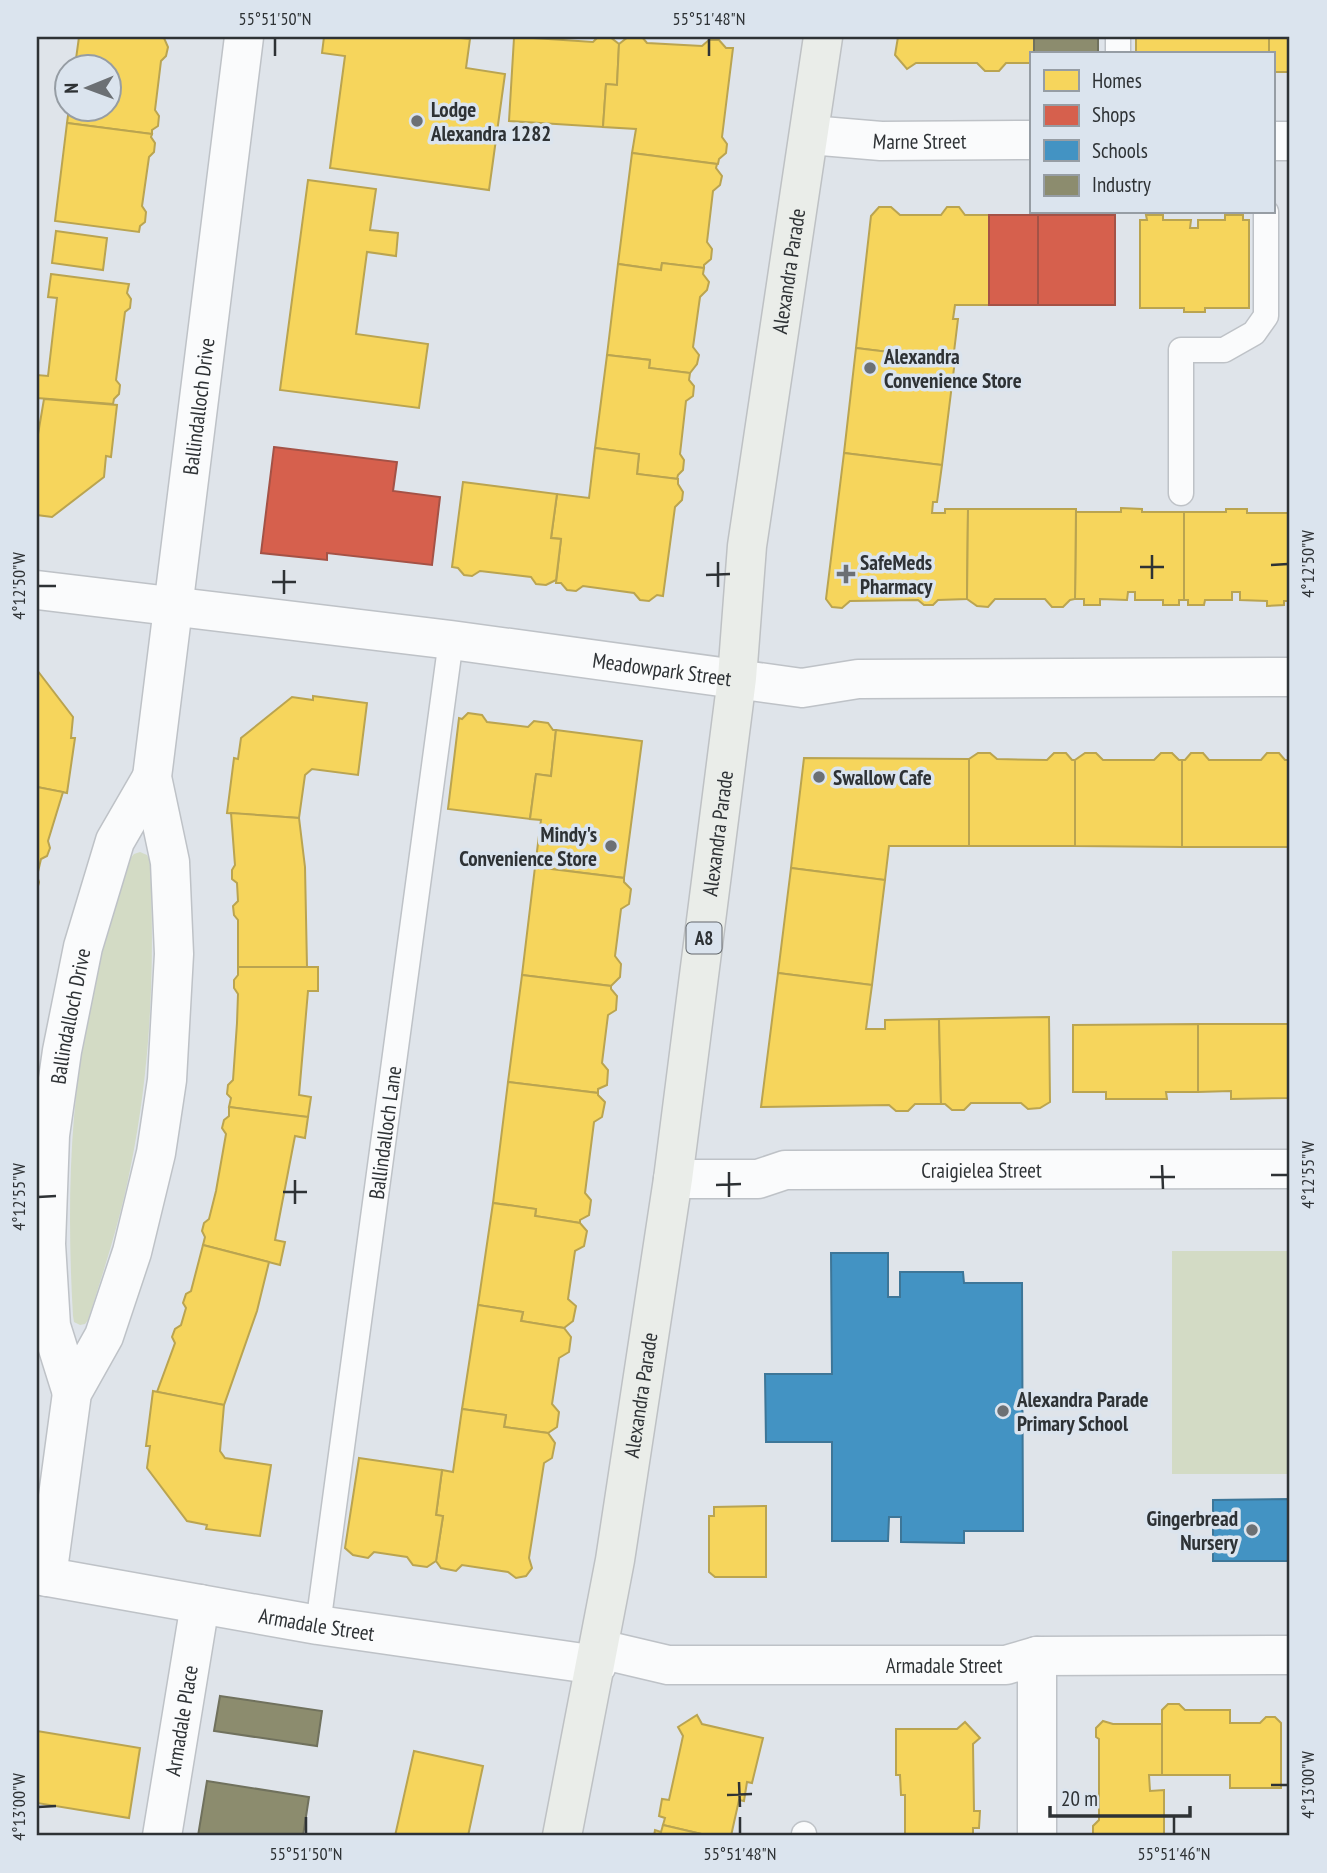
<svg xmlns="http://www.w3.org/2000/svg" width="1327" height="1873" viewBox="0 0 1327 1873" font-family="'PT Sans Narrow',sans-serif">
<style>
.green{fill:#d3dbc5}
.homes{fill:#f6d55c;stroke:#baa450;stroke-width:2}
.shops{fill:#d6604d;stroke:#a45246;stroke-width:2}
.schools{fill:#4393c3;stroke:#3d7698;stroke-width:2}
.industry{fill:#8c8c6e;stroke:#70715d;stroke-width:2}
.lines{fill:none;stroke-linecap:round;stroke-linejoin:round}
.lane-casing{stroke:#bec2c7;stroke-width:27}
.street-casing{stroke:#bec2c7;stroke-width:41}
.primary-casing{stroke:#bec1c4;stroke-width:41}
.lane{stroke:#fafbfc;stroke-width:24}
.street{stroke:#fafbfc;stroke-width:38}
.primary{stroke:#eaede9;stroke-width:38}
.ticks{fill:none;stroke:#2e3235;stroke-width:2.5}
.poi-dot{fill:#6c7074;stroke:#dbe4ee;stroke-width:2.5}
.labels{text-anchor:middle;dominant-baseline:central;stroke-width:7;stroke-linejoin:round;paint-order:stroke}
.shield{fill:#dbe4ee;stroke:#62676c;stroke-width:2}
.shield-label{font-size:19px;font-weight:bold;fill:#2e3235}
.poi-label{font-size:21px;font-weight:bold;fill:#2e3235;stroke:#dbe4ee;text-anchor:start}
.street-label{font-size:21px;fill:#2e3235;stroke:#dbe4ee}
.neatline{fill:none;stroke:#2e3235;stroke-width:2.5}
.ticks-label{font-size:18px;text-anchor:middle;fill:#2e3235}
</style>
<rect width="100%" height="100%" fill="#dfe4ea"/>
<g class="green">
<path d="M140,852L147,855L150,861C155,965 151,1068 130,1170C120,1221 104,1270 88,1320L85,1324L80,1325L74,1322L73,1316C67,1213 69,1110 89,1008C99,958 115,909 130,859L134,854Z"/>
<rect x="1172" y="1251" width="118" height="223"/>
</g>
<g class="homes">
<path d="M79,37L164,38L168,47L166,56L161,61L155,110L159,116L158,126L152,130V134L67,123L69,108H108V66H75Z"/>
<path d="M324,37H452L470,39L466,68L505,74L489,190L330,168L345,56L322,53Z"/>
<path d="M518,37L593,42L598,37H610L619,44L617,85L606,84L603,127L509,121L514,38Z"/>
<path d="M628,37H642L647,43L702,46L709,40H719L726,48H733L722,137L727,144L726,153L719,159L718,164L632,153L636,129L603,127L606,84L617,85L619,44Z"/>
<path d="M898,37H1034V54H1031V63H1006L999,71H985L977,63H916L907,69L895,55Z"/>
<rect x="1136" y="37" width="133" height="17"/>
<path d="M1269,37H1290V72H1273V54H1269Z"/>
<path d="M67,123L152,134L151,137L155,143L154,152L149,157L142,206L146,212L145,222L140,226L139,232L55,221Z"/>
<path d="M632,153L717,164L716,168L722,176L720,185L713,191L707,242L712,249L711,259L704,265V268L662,263L661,270L618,264Z"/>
<path d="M308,180L376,189L370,230L398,233L396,256L367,252L356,334L428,344L419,408L280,390Z"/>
<path d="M879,207H891L900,215H941L947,207H959L965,215H989V305H955L953,319H958L953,360L856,348L871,216Z"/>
<path d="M1146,215H1163V220H1191L1190,228H1198V220H1225V215H1243V220H1249V308H1205V312H1184V308H1140V220H1147Z"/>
<path d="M56,231L107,238L103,270L52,263Z"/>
<path d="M662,263L704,268L703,274L709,282L707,290L700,297L693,347L699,355L697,364L690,373L649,368L650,360L607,355L618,264L661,270Z"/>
<path d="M51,274L129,284L127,293L131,299L130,308L125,312L116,380L120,385L119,394L114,399L113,404L37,398V375L48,376L57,298L48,297Z"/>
<path d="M856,348L955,360L942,465L844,453Z"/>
<path d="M607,355L650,360L649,368L690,373L689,380L694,386L693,396L686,401L680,454L684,460L683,470L678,475L677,479L637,474L639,454L595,448Z"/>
<path d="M44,399L117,405L111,457L106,456L104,477L52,517L37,515V440Z"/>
<path d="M595,448L639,454L637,474L678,479V484L683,492L682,500L675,507L663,596L657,595L649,601L640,600L634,593L583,586L576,591L567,590L561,583H556L561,539L551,538L557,494L589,498Z"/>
<path d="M844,453L942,465L937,502H933L932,513H945V509H968L967,599L938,600L933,605H924L918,600L850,601L842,608L832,607L826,599Z"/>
<path d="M463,482L557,494L551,538L561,539L556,580L546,585L536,584L531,577L480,571L472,576L464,575L458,568L452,567Z"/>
<path d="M1121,508L1142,509V512H1184V600H1179V605H1163V600H1135V592H1128L1127,600L1100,599V605H1084V599H1075L1076,512H1121Z"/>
<path d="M968,509H1076L1075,599L1070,600L1063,607H1052L1045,599H995L988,607L977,606L967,599Z"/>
<path d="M1226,509H1247V513H1290V601H1284V605L1267,606V601L1240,600V592H1232V600H1205L1204,605H1188V600H1184V512H1226Z"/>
<path d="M37,670L73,717L71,738H75L67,793L37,787Z"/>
<path d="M313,696L367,703L358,775L312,769L305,775L299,818L227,813L234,758L238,759L241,738L292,697L313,700Z"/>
<path d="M468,713L482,715L487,722L528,727L534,721L548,723L553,730H556L551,776L536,774L530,819L448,809L459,718L462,719Z"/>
<path d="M556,730L642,741L624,878L535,867L541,820L530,819L536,774L551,776Z"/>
<path d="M978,753H990L997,759L1047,760L1054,753H1066L1072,760H1075V846H969V759Z"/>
<path d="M1085,753H1096L1103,760H1154L1161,753H1172L1179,760H1182V847L1075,846V760Z"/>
<path d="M1191,753H1203L1209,760H1261L1267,753H1279L1285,760H1288V847H1182V760H1185Z"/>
<path d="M804,758L969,759V846H889L885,880L791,868Z"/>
<path d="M37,787L63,792L48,841L50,848L47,856L41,859L37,876L39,882L37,890Z"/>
<path d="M231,813L299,818L305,867L307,967H238V920L234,915L233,906L238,901L237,883L232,879V870L235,865Z"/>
<path d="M535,867L624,878V882L631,889L629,904L621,909L615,956L621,964L620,977L611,986L522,975Z"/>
<path d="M791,868L885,880L872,985L778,973Z"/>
<path d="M238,967H318V991H308L299,1095L311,1097L308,1117L229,1107L231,1098L227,1094L228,1085L233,1080L237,1023L238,994L234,988V980L238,975Z"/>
<path d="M778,973L872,985L866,1029H885V1020L939,1019L941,1104H915L908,1111H896L889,1105L761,1107Z"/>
<path d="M522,975L611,986V989L617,996L616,1010L608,1015L602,1063L608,1070L607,1085L598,1089V1093L508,1082Z"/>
<path d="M1049,1017L1050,1102L1040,1108L1028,1109L1021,1103H971L964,1110H952L945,1104H941L939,1019Z"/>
<path d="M1198,1024V1092H1166L1167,1099H1106V1092H1073V1025Z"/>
<path d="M1198,1024H1290V1098L1231,1099V1091L1198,1092Z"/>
<path d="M508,1082L598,1093V1095L605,1102L602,1117L594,1122L585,1193L591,1200L589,1215L580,1220V1223L535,1216L536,1209L493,1203Z"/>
<path d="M229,1107L308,1117L305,1138L295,1136L275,1240L285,1242L280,1265L203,1245L205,1237L202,1231L204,1223L209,1219L216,1191L226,1134L222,1128L224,1120L229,1116Z"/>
<path d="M493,1203L536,1209L535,1216L580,1223L587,1231L584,1246L575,1251L568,1299L576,1306L573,1321L564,1328L521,1321L523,1312L478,1305Z"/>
<path d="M203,1245L269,1262L257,1311L224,1405L157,1392L175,1343L172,1337L175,1329L181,1325L186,1308L183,1303L186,1294L191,1291Z"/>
<path d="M478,1305L523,1312L521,1321L564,1328L571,1337L569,1352L559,1358L552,1404L559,1412L557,1427L548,1433L504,1427L506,1415L462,1409Z"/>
<path d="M153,1391L224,1405L220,1451L225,1458L271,1465L260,1536L206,1529L207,1525L187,1521L147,1468L150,1446H146Z"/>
<path d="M462,1409L506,1415L504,1427L548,1433L555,1443L552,1458L544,1463L529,1558L532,1568L526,1576L516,1578L508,1572L462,1565L456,1571L441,1568L436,1561L443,1516L436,1515L442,1470L453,1472Z"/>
<path d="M359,1458L442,1470L436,1515L443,1516L436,1561L427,1567L413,1565L407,1557L374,1552L368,1558L353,1555L345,1548Z"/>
<path d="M766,1506V1577H715L709,1572V1516H714V1507Z"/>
<path d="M1168,1704H1179L1185,1710H1230V1723H1260L1266,1717H1275L1281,1723V1788H1230V1775H1162V1710Z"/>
<path d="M697,1715L702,1724L763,1738L752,1783L747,1782L744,1801L739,1800L731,1836H710L663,1825L665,1818L659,1816L662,1799L669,1800L683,1736L678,1727Z"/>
<path d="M1103,1721L1113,1724H1162V1775H1149L1150,1791L1164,1790V1836H1093V1826L1099,1820V1739L1096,1737V1728Z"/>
<path d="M965,1722L980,1738L973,1744L974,1811H980L979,1828H973V1836H905V1795H901L900,1775H896V1729H957Z"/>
<path d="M37,1731L140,1748L129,1818L37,1803Z"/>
<path d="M414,1751L483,1766L468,1836H395Z"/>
<path d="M663,1825L710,1836H654L655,1830L661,1832Z"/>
</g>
<g class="shops">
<rect x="989" y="215" width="49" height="90"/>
<rect x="1038" y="215" width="77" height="90"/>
<path d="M274,447L397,462L393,491L440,497L432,565L327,553V560L261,553Z"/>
</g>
<g class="schools">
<path d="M831,1253H888V1297H900V1272H963L964,1283H1022L1023,1531H964V1543L901,1542V1517H889L888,1541H832V1442H766L765,1374H832Z"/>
<path d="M1290,1499V1561H1213V1500Z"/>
</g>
<g class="industry">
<rect x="1034" y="37" width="64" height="17"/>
<path d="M220,1696L322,1711L317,1746L214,1731Z"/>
<path d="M207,1781L309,1797L303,1836H198Z"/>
</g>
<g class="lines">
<g class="lane-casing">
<g id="lane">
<path d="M1118,54V37"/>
<path d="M1181,493V350H1224L1254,333L1266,316V212"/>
<path id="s1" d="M318,1625L451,640"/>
<path d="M804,1836V1834"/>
</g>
</g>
<g class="street-casing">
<g id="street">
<path id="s2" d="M810,135L881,141L1031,140"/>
<path d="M1273,141H1290"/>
<path id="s3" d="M37,590L451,640L802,688L858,679L1290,677"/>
<path id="s4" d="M673,1179H758L785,1170L1290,1169"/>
<path id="s5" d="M72,1393L51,1326L46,1244L50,1135L62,1051L83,947L115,841L152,777"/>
<path id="s6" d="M37,1575L318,1625L597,1665"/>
<path id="s7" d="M47,1577L72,1393L104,1336L132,1252L156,1153L167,1080L174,954L170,862L152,777L244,37"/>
<path id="s8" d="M600,1649L668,1665H1006L1037,1656L1290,1655"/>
<path id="s9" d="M162,1836L200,1604"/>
<path d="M1037,1836V1656"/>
</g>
</g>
<g class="primary-casing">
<g id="primary">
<path id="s10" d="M562,1836L615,1560L673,1179L737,678L747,546L823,37"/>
</g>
</g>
<use href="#lane" class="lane"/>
<use href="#street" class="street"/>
<use href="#primary" class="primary"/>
</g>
<path class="ticks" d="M275,38V56M709,38V56M1152,555V579M718,562V587M1271,565L1288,564M1140,567H1164M284,570V594M706,575L730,574M272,582H296M38,586H56M1162,1165L1163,1189M729,1172V1197M1271,1175H1288M1150,1177H1175M295,1180V1204M716,1185L741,1184M283,1192H307M38,1197L56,1196M739,1782L740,1807M1271,1785H1288M727,1795L752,1794M38,1807L56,1806M306,1817V1834M740,1817V1834M1174,1817V1834"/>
<g class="poi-dot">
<circle cx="417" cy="121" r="7"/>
<circle cx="870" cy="368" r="7"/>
<path d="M842.5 563.5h7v7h7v7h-7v7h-7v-7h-7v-7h7z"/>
<circle cx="819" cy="777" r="7"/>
<circle cx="611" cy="846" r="7"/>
<circle cx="1003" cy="1411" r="7"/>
<circle cx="1252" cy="1530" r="7"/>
</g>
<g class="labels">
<rect class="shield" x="686.5" y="922.5" width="35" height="31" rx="5"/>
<g class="shield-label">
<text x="704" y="938">A8</text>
</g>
<g class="poi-label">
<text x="431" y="109">Lodge<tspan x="431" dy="24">Alexandra 1282</tspan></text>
<text x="884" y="356">Alexandra<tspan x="884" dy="24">Convenience Store</tspan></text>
<text x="860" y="562">SafeMeds<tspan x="860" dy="24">Pharmacy</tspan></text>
<text x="833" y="777">Swallow Cafe</text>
<text x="597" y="834" text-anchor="end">Mindy's<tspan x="597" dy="24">Convenience Store</tspan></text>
<text x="1017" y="1399">Alexandra Parade<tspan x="1017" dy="24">Primary School</tspan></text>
<text x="1238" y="1518" text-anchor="end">Gingerbread<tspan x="1238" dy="24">Nursery</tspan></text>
</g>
<g class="street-label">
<text stroke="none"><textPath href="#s2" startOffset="110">Marne Street</textPath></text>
<text stroke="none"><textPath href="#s10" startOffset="1582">Alexandra Parade</textPath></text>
<text stroke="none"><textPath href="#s7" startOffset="1194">Ballindalloch Drive</textPath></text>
<text stroke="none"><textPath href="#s3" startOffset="630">Meadowpark Street</textPath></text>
<text stroke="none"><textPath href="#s10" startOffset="1015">Alexandra Parade</textPath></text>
<text stroke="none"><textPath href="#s5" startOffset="382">Ballindalloch Drive</textPath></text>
<text stroke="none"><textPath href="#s1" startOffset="497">Ballindalloch Lane</textPath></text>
<text stroke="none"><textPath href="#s4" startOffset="310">Craigielea Street</textPath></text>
<text stroke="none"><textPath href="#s10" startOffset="448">Alexandra Parade</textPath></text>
<text stroke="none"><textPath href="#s6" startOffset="284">Armadale Street</textPath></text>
<text stroke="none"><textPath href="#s8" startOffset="346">Armadale Street</textPath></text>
<text stroke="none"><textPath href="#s9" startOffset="117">Armadale Place</textPath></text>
</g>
</g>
<rect width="1327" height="1873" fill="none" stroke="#dbe4ee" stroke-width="77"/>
<rect x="1030" y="52" width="245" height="161" fill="#dbe4ee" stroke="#969da4" stroke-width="2"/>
<rect x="1044" y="70" width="35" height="21" fill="#f6d55c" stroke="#969da4" stroke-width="2"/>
<text x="1092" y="88" font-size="21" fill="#2e3235">Homes</text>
<rect x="1044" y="105" width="35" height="21" fill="#d6604d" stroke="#969da4" stroke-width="2"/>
<text x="1092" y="122" font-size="21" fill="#2e3235">Shops</text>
<rect x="1044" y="140" width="35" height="21" fill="#4393c3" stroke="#969da4" stroke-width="2"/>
<text x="1092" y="158" font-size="21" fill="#2e3235">Schools</text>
<rect x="1044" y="175" width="35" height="21" fill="#8c8c6e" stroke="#969da4" stroke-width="2"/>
<text x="1092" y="192" font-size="21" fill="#2e3235">Industry</text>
<g transform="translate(88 88) rotate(269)"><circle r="33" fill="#dbe4ee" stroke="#969da4" stroke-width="2"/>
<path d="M0-5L12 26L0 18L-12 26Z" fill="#6c7074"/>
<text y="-10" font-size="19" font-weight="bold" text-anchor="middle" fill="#2e3235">N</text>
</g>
<path d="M1050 1806v10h140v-10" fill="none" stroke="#2e3235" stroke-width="3.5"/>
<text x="1061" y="1806" font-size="21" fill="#2e3235" stroke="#dbe4ee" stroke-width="5" paint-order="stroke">20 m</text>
<rect x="38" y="38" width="1250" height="1796" class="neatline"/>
<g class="ticks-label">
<text x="275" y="25">55°51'50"N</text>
<text x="709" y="25">55°51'48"N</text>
<text transform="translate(1308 564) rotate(-90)" y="6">4°12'50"W</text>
<text transform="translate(19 586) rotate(-90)" y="6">4°12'50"W</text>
<text transform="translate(1308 1175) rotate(-90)" y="6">4°12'55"W</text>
<text transform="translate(19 1197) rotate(-90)" y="6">4°12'55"W</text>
<text transform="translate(1308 1785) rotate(-90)" y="6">4°13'00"W</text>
<text transform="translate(19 1807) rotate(-90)" y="6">4°13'00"W</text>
<text x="306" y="1860">55°51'50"N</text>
<text x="740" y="1860">55°51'48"N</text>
<text x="1174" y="1860">55°51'46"N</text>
</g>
</svg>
